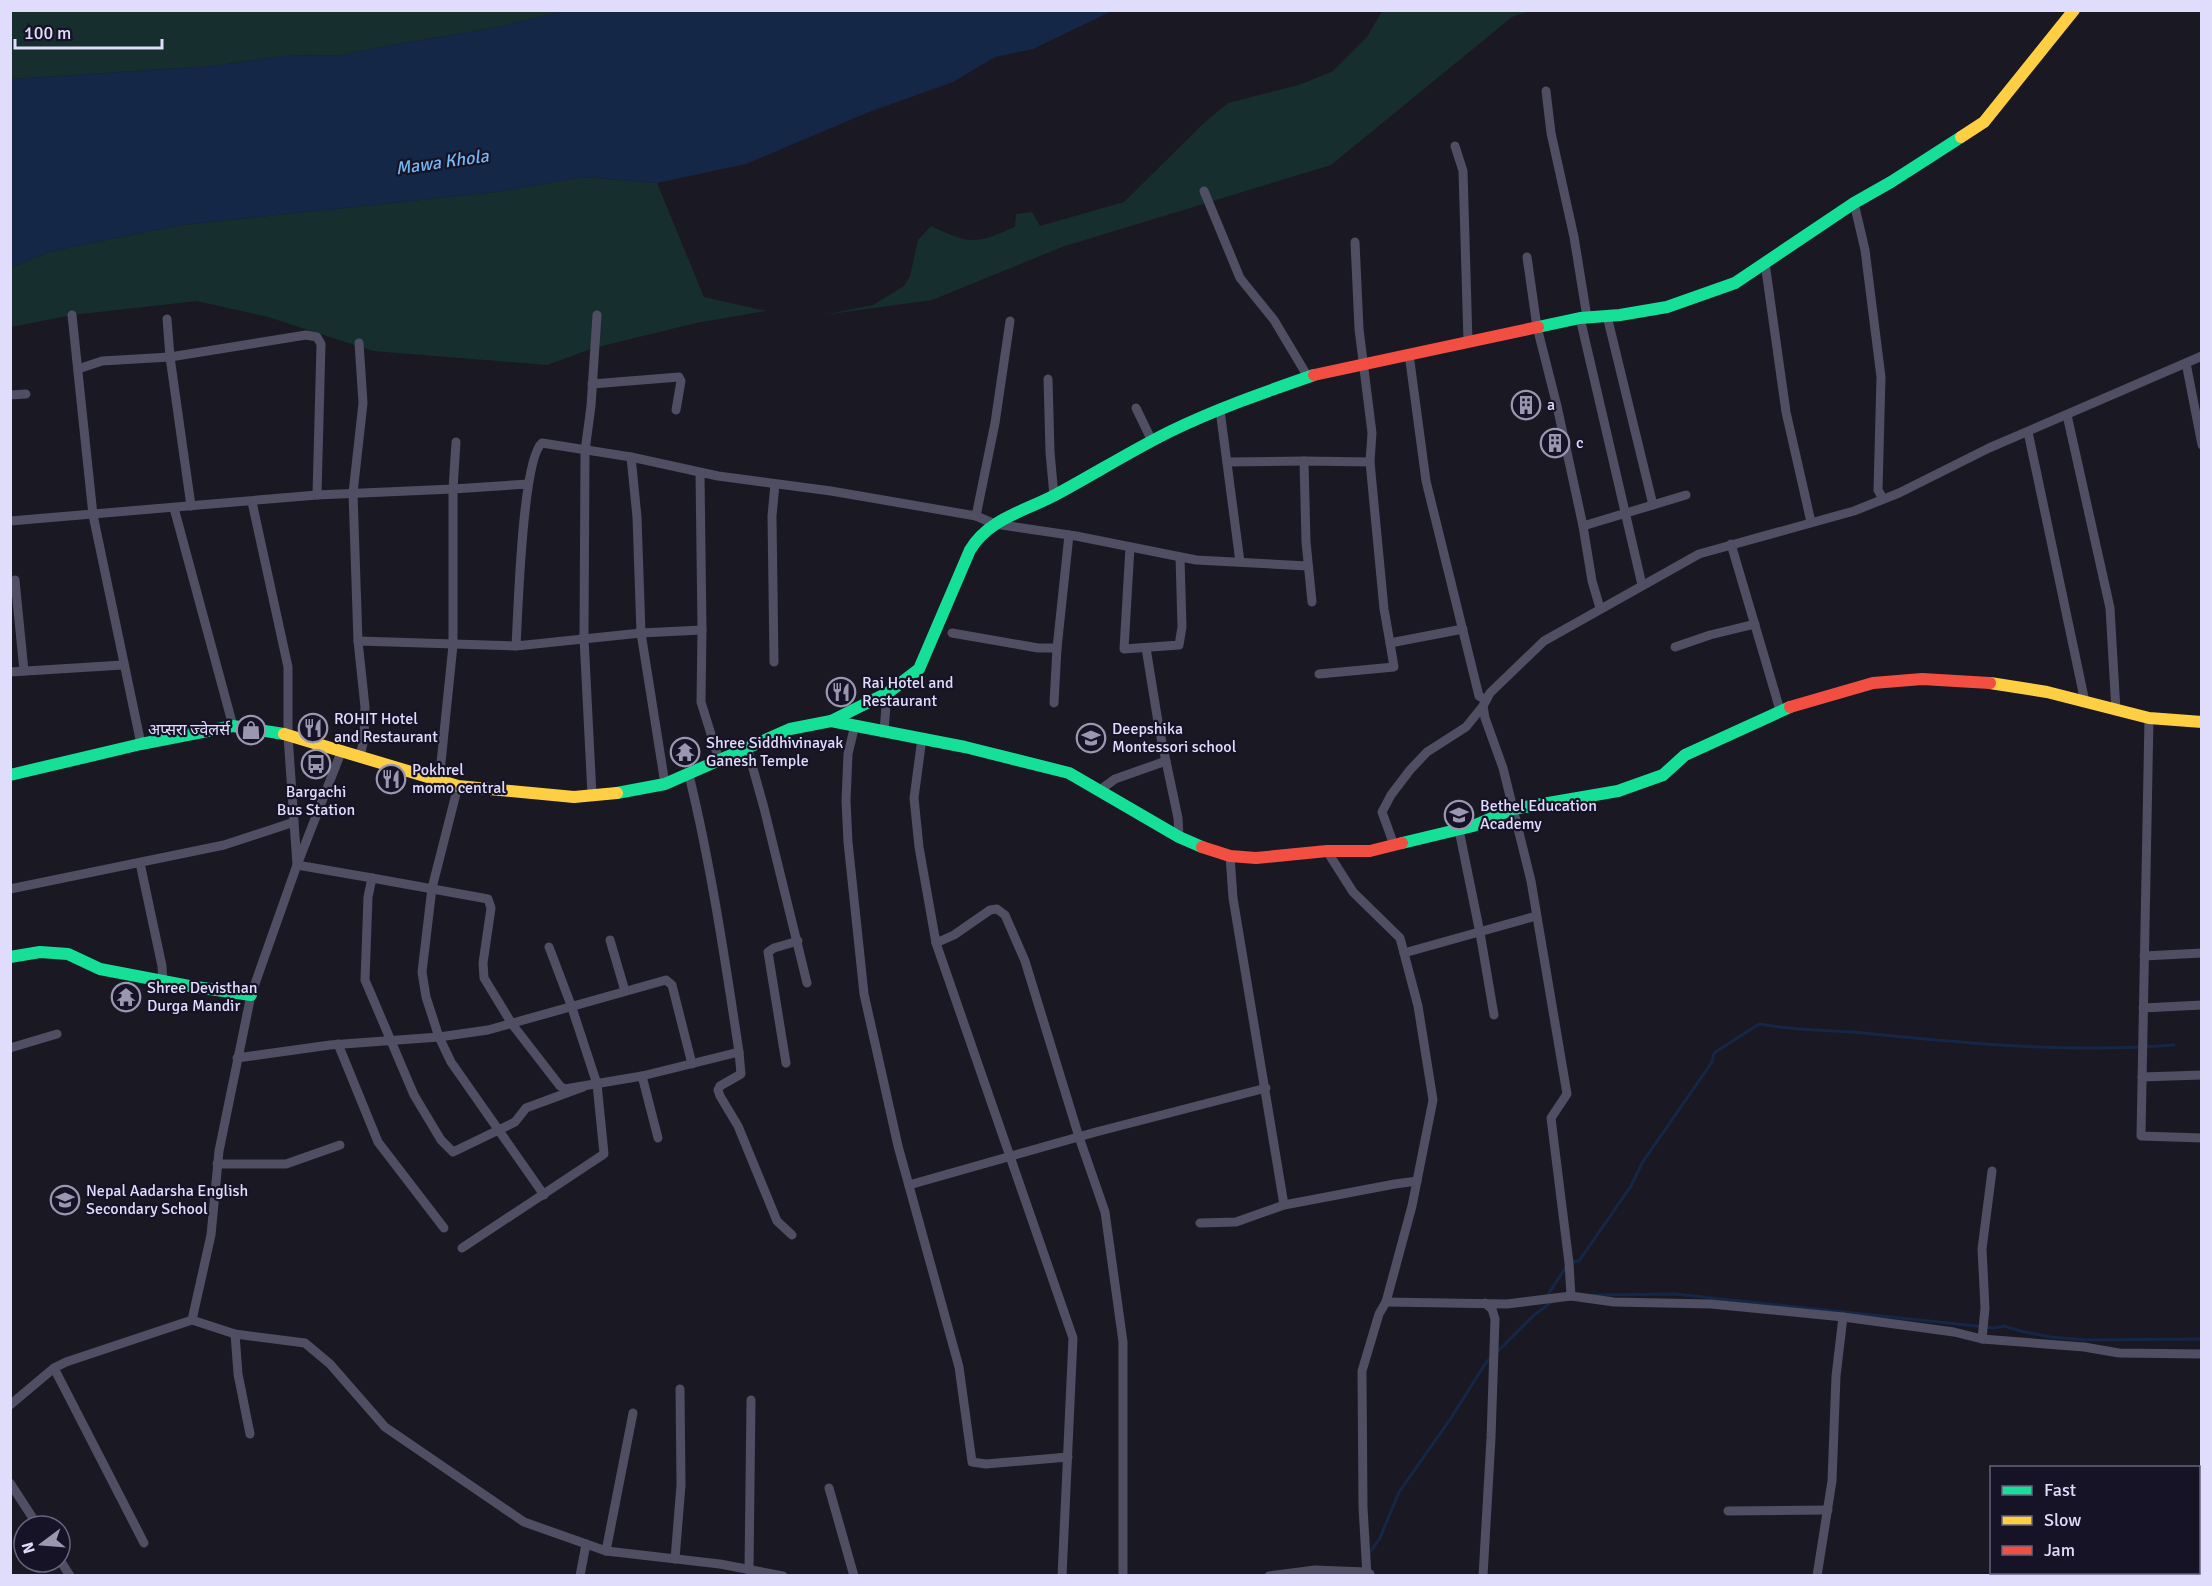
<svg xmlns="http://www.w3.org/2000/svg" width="2212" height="1586" viewBox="0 0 2212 1586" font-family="Signika,'Noto Sans Devanagari',sans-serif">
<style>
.green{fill:#172e2e}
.water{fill:#152746}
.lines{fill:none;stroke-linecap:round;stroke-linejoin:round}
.stream{stroke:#152746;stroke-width:3}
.street{stroke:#4f4e62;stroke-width:9}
.fast{stroke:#16e098;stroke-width:12}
.slow{stroke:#ffcf43;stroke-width:12}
.jam{stroke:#f24e42;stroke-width:12}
.labels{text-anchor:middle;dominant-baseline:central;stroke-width:4.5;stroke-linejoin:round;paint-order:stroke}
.poi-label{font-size:16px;fill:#e0dcfc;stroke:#161327;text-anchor:start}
.water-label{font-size:18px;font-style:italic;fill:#74b7f2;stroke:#161327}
</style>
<rect width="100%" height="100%" fill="#1a1822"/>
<g class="green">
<path d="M11,11H564L493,28L392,45L342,55L282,56L213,66L11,79Z"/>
<path d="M1382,11H1530L1512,17L1331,165L1062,247L932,300L823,315L873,305L904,286L910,276L918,240L931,226C971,245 975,244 1015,227L1016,214L1032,212L1040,226L1124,202L1204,123L1228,103L1299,85L1333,71L1367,37Z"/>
<path d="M583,177L657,183L704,297L766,311L696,323L594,348L547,365L373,351L268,317L197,301L72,315L11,327V266L21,264L46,253L76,246L182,225L496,192Z"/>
</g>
<path class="water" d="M564,11H1112L1033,49L995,57L953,82L869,112L746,164L657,183L583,177L496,192L182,225L76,246L46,253L21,264L11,266V79L213,66L282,56L342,55L392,45L493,28Z"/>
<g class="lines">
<g class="stream">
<path d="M1570,1262L1579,1261L1631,1186L1642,1163L1712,1062L1714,1053L1759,1024C1797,1031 1835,1030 1873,1034C1973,1044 2073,1053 2174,1045"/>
<path d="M1592,1295L1675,1294L1995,1328L2004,1326L2021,1331L2050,1337L2086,1340L2202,1339"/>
<path d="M1547,1296L1566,1267"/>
<path d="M1496,1353L1534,1315L1553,1301"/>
<path d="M1368,1555L1380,1538L1399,1492L1451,1418L1485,1364L1491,1357"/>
</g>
<g class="street">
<path d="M1546,91L1551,133L1574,237L1587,317"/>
<path d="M1455,146L1463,171L1468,342"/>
<path d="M1204,191L1240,278L1274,320L1308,377"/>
<path d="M1854,203L1865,250L1881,377L1878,490L1883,499"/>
<path d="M1355,242L1359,329L1372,433L1370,462"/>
<path d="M1527,257L1537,327L1557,406L1583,526L1592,581L1600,608"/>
<path d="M1765,263L1786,412L1811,522"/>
<path d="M72,315L93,515L141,744"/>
<path d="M1607,316L1653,505"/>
<path d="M1580,318L1642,585"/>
<path d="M167,319L170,357L306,335L317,337L321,344L317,495"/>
<path d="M1010,321L995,423L976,516L995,524L1076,536L1196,560L1308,566"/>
<path d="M359,343L363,403L353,493L358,641L365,707L364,738L360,757"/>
<path d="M1409,354L1426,481L1479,696L1486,700"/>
<path d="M2186,363L2202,445"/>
<path d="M78,369L102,361L170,357L191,506"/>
<path d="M1048,379L1050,452L1054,496"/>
<path d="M592,384L679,377L681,381L676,410"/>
<path d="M10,395L26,394"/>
<path d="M1136,408L1152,441"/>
<path d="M1220,410L1240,562"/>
<path d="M2067,415L2110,608L2116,711"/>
<path d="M2028,432L2085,702"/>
<path d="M631,457L637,517L641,633L702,630L700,473"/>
<path d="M1227,462L1304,461"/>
<path d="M252,502L288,667V736L297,865L372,878L368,897L365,980L414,1095L441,1140L453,1152L515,1122L526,1108L583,1087"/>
<path d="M174,508L233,726"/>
<path d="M10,521L317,495L453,489L528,484"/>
<path d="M1583,526L1686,495"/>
<path d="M1731,544L1780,710"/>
<path d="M1130,547L1124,649L1179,645L1182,627L1180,557"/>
<path d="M15,580L24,671"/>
<path d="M1312,602L1306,542L1304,461L1370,462L1384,609L1390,643L1463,629"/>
<path d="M702,630L701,702L719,760"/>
<path d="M952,633L1038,648H1057L1069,535"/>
<path d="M358,641L516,646L641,633L665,784"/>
<path d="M516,646C518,614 522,459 542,443L631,457L718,476L831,491L976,516"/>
<path d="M1675,647L1710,635L1755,624"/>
<path d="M1146,648L1159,728L1178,818L1179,837"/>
<path d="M774,662L772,516L775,484"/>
<path d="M10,672L123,665"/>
<path d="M1319,674L1394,667L1390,643"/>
<path d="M1054,703L1057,648"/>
<path d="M2149,718L2141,1136L2202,1138"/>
<path d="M855,725L848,754L846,801L848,842L864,994L898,1146L959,1367L972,1462L986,1464L1068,1457"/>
<path d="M884,731L887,693"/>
<path d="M922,738L914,798L919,847L936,943L1073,1338L1062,1576"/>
<path d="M747,747L764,808L807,983"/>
<path d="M439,782L453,645V489L456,442"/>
<path d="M458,786L432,888L422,972L426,997L439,1037L451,1062L544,1195"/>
<path d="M1100,790L1115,779L1166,761"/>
<path d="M592,795L584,638L585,451L591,406L597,315"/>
<path d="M1459,830L1480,933L1494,1015"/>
<path d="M1394,845L1382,812L1391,795L1410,770L1427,752L1466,727L1483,706"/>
<path d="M1327,851L1353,892L1400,938L1418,1006L1433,1100L1412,1206L1386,1302L1379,1314L1362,1371L1363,1507L1367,1576"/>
<path d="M1230,856L1233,898L1284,1205"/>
<path d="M140,863L162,966L163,981"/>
<path d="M372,878L488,899L491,908L483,963L484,978L512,1024L560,1086L565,1089L642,1076L739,1052C725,959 711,866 689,775"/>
<path d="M10,889L224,845L294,822"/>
<path d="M610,940L625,991"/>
<path d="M936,943L954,935L990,910L997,909L1005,915L1025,961L1079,1137L1105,1212L1123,1342V1576"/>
<path d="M1404,953L1536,916"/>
<path d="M2144,956L2202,953"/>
<path d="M2143,1008L2202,1005"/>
<path d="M338,1044L378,1142L444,1228"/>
<path d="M10,1048L57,1034"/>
<path d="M739,1052L741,1074L720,1086L718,1090L720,1096L738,1126L777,1221L792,1235"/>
<path d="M237,1058L330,1045L439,1037L488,1030L666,980L672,985L692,1064"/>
<path d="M786,1063L768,952L774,948L798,941"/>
<path d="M642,1076L658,1138"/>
<path d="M2142,1077L2202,1075"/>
<path d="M217,1164H286L340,1145"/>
<path d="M909,1185L1096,1132L1266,1088"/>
<path d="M1200,1223L1236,1222L1284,1205L1395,1184L1417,1181"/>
<path d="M462,1248L604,1154L597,1084L571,1005L549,947"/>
<path d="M1571,1296L1569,1263L1551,1118L1567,1094L1531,881L1503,768L1485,718L1483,706L1490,693L1544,641L1699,554L1854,511L1899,493L1989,448L2202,356"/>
<path d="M1386,1302L1507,1304L1571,1296L1614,1302L1711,1304L1843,1317L1954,1332L1982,1339L2084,1347L2119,1353L2202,1354"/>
<path d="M192,1320L235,1334L305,1343L330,1364L385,1427L524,1522L606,1551L720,1564L783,1576"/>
<path d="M235,1334L238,1374L250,1434"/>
<path d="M1982,1339L1985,1308L1982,1249L1992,1171"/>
<path d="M54,1368L144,1543"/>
<path d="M10,1405L54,1368L66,1362L192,1320L211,1235L219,1151L251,995L297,865L342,750"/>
<path d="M10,1483L38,1526"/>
<path d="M829,1488L854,1576"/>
<path d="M1728,1511L1828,1510"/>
<path d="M606,1551L633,1413"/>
<path d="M675,1559L681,1485L680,1389"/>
<path d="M60,1560L70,1576"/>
<path d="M749,1570L751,1400"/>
<path d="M580,1576L586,1544"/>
<path d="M1269,1576L1315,1570L1366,1572L1370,1574"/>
<path d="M1483,1576L1491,1438L1495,1319L1492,1309L1485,1303"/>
<path d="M1817,1576L1832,1481L1836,1376L1843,1317"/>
</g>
<g class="fast">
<path d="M1538,327L1580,318L1620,315L1667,307L1735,283L1854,203L1891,182L1961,137"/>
<path d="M831,721L889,692L919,669L970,550C989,518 1026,511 1057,494C1094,474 1131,451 1169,432C1216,409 1265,392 1314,375"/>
<path d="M10,775L141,744L233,726L284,734"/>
<path d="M617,793L665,784L790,729L831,721L965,747L1069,773L1179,837L1202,847"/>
<path d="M1402,843L1473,826L1513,809L1618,791L1663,775L1685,755L1790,707"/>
<path d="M10,957L40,952L68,954L100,969L189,986L251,995"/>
</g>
<g class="slow">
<path d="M1961,137L1984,122L2074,10"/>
<path d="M1990,683L2047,692L2149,718L2202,722"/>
<path d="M284,734L458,786L574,797L617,793"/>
</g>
<g class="jam">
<path d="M1314,375L1538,327"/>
<path d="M1790,707L1873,683L1922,679L1990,683"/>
<path d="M1202,847L1230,856L1256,858L1327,851H1370L1402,843"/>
</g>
</g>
<defs>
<g id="building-ring" transform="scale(1.5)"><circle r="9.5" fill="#161327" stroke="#9b97b0" stroke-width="1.5"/><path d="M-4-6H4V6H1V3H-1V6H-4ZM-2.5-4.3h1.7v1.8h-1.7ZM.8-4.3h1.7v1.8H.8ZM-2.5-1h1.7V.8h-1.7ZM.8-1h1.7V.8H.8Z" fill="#9b97b0"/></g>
<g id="restaurant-ring" transform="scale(1.5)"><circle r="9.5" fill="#161327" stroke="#9b97b0" stroke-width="1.5"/><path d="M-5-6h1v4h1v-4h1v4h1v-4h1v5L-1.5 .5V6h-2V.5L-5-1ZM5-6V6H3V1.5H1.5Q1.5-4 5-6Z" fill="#9b97b0"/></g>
<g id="shop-ring" transform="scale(1.5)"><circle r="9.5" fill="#161327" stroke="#9b97b0" stroke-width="1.5"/><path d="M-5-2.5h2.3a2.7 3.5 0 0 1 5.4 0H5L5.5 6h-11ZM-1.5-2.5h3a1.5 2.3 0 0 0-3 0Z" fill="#9b97b0"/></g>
<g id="school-ring" transform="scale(1.5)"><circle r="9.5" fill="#161327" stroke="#9b97b0" stroke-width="1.5"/><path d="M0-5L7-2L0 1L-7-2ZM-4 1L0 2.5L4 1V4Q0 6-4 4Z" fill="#9b97b0"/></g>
<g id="temple-ring" transform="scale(1.5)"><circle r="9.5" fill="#161327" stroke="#9b97b0" stroke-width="1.5"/><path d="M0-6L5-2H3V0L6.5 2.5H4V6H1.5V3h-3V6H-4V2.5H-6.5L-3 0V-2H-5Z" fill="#9b97b0"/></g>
<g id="bus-ring" transform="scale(1.5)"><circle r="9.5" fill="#161327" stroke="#9b97b0" stroke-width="1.5"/><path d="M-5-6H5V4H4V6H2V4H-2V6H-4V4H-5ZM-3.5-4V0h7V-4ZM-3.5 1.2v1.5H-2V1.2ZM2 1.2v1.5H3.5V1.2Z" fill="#9b97b0"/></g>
</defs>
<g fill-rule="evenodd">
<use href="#building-ring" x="1526" y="405"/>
<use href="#building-ring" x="1555" y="443"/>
<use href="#restaurant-ring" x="841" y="692"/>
<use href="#restaurant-ring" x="313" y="728"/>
<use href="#shop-ring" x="251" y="730"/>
<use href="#school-ring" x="1091" y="738"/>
<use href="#temple-ring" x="685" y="752"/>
<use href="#bus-ring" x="316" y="764"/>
<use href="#restaurant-ring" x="391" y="779"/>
<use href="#school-ring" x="1459" y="815"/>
<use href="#temple-ring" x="126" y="997"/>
<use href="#school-ring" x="65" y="1200"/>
</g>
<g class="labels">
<g class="poi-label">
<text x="1547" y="405">a</text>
<text x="1576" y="443">c</text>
<text x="862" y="683">Rai Hotel and<tspan x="862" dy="18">Restaurant</tspan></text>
<text x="334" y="719">ROHIT Hotel<tspan x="334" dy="18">and Restaurant</tspan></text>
<text x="1112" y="729">Deepshika<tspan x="1112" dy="18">Montessori school</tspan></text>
<text x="230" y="730" text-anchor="end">अप्सरा ज्वेलर्स</text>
<text x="706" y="743">Shree Siddhivinayak<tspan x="706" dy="18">Ganesh Temple</tspan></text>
<text x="412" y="770">Pokhrel<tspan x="412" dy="18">momo central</tspan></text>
<text x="316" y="792" text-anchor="middle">Bargachi<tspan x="316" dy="18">Bus Station</tspan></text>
<text x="1480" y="806">Bethel Education<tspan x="1480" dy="18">Academy</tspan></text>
<text x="147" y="988">Shree Devisthan<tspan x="147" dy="18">Durga Mandir</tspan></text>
<text x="86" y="1191">Nepal Aadarsha English<tspan x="86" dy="18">Secondary School</tspan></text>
</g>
<g class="water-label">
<text transform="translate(442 162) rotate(-8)">Mawa Khola</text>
</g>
</g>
<rect width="2212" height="1586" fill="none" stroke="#e0dcfc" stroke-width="24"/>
<rect x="1990" y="1466" width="210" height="108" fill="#161327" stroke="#67637c" stroke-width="1.5"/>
<rect x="2002" y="1486" width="30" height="9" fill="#16e098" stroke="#67637c" stroke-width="1.5"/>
<text x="2044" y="1496" font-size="18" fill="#e0dcfc">Fast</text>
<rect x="2002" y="1516" width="30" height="9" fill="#ffcf43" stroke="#67637c" stroke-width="1.5"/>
<text x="2044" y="1526" font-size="18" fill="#e0dcfc">Slow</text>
<rect x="2002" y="1546" width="30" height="9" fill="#f24e42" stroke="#67637c" stroke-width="1.5"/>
<text x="2044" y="1556" font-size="18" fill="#e0dcfc">Jam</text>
<g transform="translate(42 1544) rotate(254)"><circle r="28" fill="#161327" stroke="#67637c" stroke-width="1.5"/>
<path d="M0-4.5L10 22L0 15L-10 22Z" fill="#9b97b0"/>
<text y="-9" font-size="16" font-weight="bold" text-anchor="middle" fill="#e0dcfc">N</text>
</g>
<path d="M15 39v9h147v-9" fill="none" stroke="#e0dcfc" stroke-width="3"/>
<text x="24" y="39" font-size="18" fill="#e0dcfc" stroke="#161327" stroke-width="4.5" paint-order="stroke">100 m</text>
</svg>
